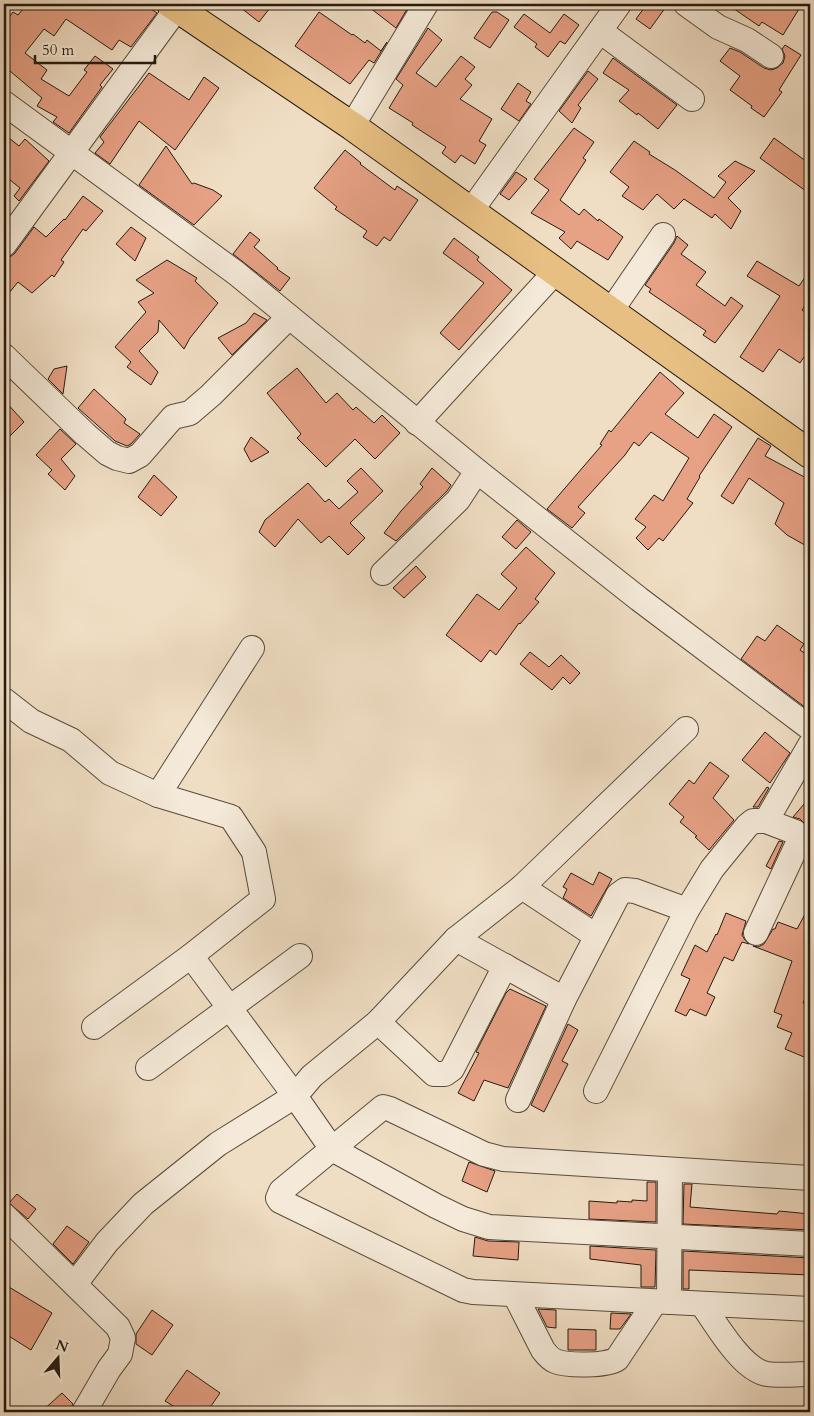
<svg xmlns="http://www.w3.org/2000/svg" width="814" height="1416" viewBox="0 0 814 1416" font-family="Cardo,serif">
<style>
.building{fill:#e7a185;stroke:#251b0f}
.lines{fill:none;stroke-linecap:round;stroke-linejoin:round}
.minor-casing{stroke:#584c3c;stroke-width:26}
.major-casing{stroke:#251b0f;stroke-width:30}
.minor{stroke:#f5ead9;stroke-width:24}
.major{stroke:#e8bf82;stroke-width:28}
</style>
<rect width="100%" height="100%" fill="#f0dec4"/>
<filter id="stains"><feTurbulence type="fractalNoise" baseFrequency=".004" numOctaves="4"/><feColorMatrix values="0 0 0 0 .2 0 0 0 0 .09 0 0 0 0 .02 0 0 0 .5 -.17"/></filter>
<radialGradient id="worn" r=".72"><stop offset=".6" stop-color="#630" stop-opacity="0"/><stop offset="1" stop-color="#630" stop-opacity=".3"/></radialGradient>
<g class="building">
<path d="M27,4H144L157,13L131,47L119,40L112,50L66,19L54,36L44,29L25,53L47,70L41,79L69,96L87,72L84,70L95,56L113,69L100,85L102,87L69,133L53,122L57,117L37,106L42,98L4,66V24L13,12L18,15Z"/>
<path d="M236,4H273L259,22Z"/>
<path d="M365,4H410L396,28Z"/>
<path d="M647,4H668L650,29L636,19Z"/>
<path d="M727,4H802L783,35L762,22L759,26Z"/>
<path d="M319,12L352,35L353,34L365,43L367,40L381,51L387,42L374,63L369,60L350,84L295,46Z"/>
<path d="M492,12H497L509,20L490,48L474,38Z"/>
<path d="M524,14L550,33L564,14L579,25L565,44L560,41L548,57L535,47L537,44L514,27Z"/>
<path d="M428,28L442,40L416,73L436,87L461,56L475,67L465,79L472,85L460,99L492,119L479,141L486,145L475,164L461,155L455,163L442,153L446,147L412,125L413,123L389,108L403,85L396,79Z"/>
<path d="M785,45L801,55L779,90L782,92L764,117L751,108L752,106L730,90L740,76L720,61L730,48L740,52L764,68L771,70L777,68L783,63L785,56L782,49Z"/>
<path d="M613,58L677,105L658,129L638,113L637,115L619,101L629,90L603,73Z"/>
<path d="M588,71L598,79L578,105L581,108L572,123L559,111Z"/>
<path d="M149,73L189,100L204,77L219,88L175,150L139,121L110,164L95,153L104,142L100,137Z"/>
<path d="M518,83L531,92L526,101L531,104L519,121L501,109Z"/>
<path d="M574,128L594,142L583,158L586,160L560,200L579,215L584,209L598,221L599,219L623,237L608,260L577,241L571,249L559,238L565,232L531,213L549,190L534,179Z"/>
<path d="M4,134L19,146L25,139L49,161L19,201L14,196L20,188L4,175Z"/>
<path d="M774,138L810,164V194L760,158Z"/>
<path d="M634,141L650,152L649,154L675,170L714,198L726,182L718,176L735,161L755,171L728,198L741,211L731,229L715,214L712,218L684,199L674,209L657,194L643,210L622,196L629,187L610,172Z"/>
<path d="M166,146L192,184L194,183L213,190L222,196L194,225L139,185Z"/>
<path d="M345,150L361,163L360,164L395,190L397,186L418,200L390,241L384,237L377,246L363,237L367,231L335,209L337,207L314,188Z"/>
<path d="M516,172L527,179L509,200L500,194Z"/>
<path d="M83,196L103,211L86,231L83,229L61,260L64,262L54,277L52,275L32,293L18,282L4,299V259L10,257L15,253L34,227L46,237L64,219L65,220Z"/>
<path d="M131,227L146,238L135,261L116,244Z"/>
<path d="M250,232L260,240L254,247L278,268L277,269L290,278L280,291L233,254Z"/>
<path d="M677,236L688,245L681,254L706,272L696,285L725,306L731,297L743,306L715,343L703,335L706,331L649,292L651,289L645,285L674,243Z"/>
<path d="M454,238L479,257L477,260L512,290L459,350L440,333L484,283L443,253Z"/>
<path d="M167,260L197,278L195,281L218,303L190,338L184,349L159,320L158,332L139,351L158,372L151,385L127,367L131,362L115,347L146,312L138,302L154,293L136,280Z"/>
<path d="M757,261L799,286L810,270V298L802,310L810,315V361L804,357L800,363L779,349L763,372L740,357L780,296L747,276Z"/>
<path d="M254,313L267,320L232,355L218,338L246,323Z"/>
<path d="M67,366L63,394L48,379L54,369Z"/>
<path d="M297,368L326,403L337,393L353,410L356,407L374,423L382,415L400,433L375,459L355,439L326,467L297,438L301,434L267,393Z"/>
<path d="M660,372L684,393L665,414L698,438L714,414L732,427L699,476L700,477L687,499L693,503L663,541L659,538L648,550L636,538L646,527L635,519L654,495L663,501L689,458L651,432L639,446L634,442L625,455L578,507L585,513L572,528L547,509L602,445L600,444L609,430L611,432Z"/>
<path d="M94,389L126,419L124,423L140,434L131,444L127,446L115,441L78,408Z"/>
<path d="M4,400L24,422L10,436L4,428Z"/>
<path d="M60,429L76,444L61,459L75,476L65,490L48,474L52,470L36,455Z"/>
<path d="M251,437L269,452L251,462L244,449Z"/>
<path d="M758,438L771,446L765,456L810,480V548L787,535L775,524L784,503L749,478L733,504L721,496Z"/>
<path d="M361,468L383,491L350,523L365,538L348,555L329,536L321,543L298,519L275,547L259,532L265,520L308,483L325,502L329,499L339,509L358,492L347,481Z"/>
<path d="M432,468L451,485L447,491L396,541L384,533L401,511L423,487L420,484Z"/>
<path d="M154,475L177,497L161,516L138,497Z"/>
<path d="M517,520L531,532L516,549L502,537Z"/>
<path d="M526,547L555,573L535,599L539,602L520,624L519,623L496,655L490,650L481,662L446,635L477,594L499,610L517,588L501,574Z"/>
<path d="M416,566L426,577L404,598L393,588Z"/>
<path d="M777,625L804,644L800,650L810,657V711L741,659L757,636L765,641Z"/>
<path d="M530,652L549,667L561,655L580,673L570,684L563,677L552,690L520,664Z"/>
<path d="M765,732L790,753L770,783L742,760Z"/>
<path d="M710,762L729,776L713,798L734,820L709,850L695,837L697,836L680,822L684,817L669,804L689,780L694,784Z"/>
<path d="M767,787L769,788L758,807H753Z"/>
<path d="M810,797V824L808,827L800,819L793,817Z"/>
<path d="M779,841L783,842L771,869L766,866Z"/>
<path d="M599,872L612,879L591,916L563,898L567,889L563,887L571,873L593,885Z"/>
<path d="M810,905V986L803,1003L810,1006V1056L806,1054L804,1057L785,1049L792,1033L777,1027L782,1015L774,1012L792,961L753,946L758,947L764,944L773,929H775L778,922L797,929Z"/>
<path d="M726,913L746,921L742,935L745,940L749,944L742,942L733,961L724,957L707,993L715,997L706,1016L690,1009L686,1016L675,1011L690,979L681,975L695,945L707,952L716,934L717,935Z"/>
<path d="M510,989L546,1006L508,1088L484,1080L474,1101L458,1093L479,1053L476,1052L506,993Z"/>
<path d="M568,1024L578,1030L562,1061L568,1064L544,1112L531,1105Z"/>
<path d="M469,1162L495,1171L487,1192L462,1181Z"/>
<path d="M647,1182H656V1222L589,1219V1201L617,1203V1201L632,1202V1200L647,1201Z"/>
<path d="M684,1184H692L690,1207L764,1213L777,1214L779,1211L810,1214V1230L683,1224Z"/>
<path d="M17,1194L36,1209L28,1219L9,1203Z"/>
<path d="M67,1226L89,1242L73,1264L53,1244Z"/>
<path d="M475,1237L488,1241L519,1242L518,1260L473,1256Z"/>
<path d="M590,1246L656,1250L655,1287H641V1265L590,1259Z"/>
<path d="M683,1251L810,1258V1275L689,1270V1289H683Z"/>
<path d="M4,1284L52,1313L31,1350L4,1333Z"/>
<path d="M538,1309L556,1310V1328L547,1327Z"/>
<path d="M152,1310L173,1325L152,1355L136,1344V1334Z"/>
<path d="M611,1313L631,1314L620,1329H610Z"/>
<path d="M568,1329L596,1330V1350H568Z"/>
<path d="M187,1370L220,1393L207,1412H183L165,1401Z"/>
<path d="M62,1393L73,1404L72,1406L65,1412H41Z"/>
</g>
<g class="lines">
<g class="minor-casing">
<g id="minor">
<path d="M686,4L718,27L747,40L771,56"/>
<path d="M600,31L692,99"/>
<path d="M4,103L236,273L477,471L639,599L810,728"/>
<path d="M352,126L426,4"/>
<path d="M471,211L619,4"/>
<path d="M4,245L180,4"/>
<path d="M611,311L663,235"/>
<path d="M4,356L85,434L107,453L117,458L129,461L140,455L173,417L190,413L211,395L289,317"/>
<path d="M417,423L556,271"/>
<path d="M383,573L458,500L477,471"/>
<path d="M4,700L31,721L71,740L110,773L158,795"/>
<path d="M522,887L596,936"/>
<path d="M756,933L798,843L799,838L795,832L766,821"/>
<path d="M456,939L564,999"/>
<path d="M191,956L295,1096L332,1149L436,1206L463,1219L489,1227L810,1244"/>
<path d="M378,1022L434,1074H445L452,1069L505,966"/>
<path d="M94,1027L191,956L263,899L254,852L231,817L158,795L252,648"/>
<path d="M148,1068L300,956"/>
<path d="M596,1091L687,910L712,869L747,826L753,821H766L810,745"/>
<path d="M518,1100L564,999L618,895L625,890L635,891L687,910"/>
<path d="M810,1178L503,1159L484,1154L390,1109L383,1107L281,1191L278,1198L280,1201L463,1290L473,1292L810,1309"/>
<path d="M4,1215L118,1327L123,1338L120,1354L109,1369L84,1412"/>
<path d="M75,1284L107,1242L143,1204L218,1144L295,1096L312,1076L378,1022L456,939L522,887L686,729"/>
<path d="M515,1295L543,1350C547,1355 550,1359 555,1361C567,1366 607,1366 617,1359L655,1302"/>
<path d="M669,1302L670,1170"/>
<path d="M702,1304C716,1324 742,1370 767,1374C781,1376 796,1374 810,1374"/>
</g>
</g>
<g class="major-casing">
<path id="major" d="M171,4L352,126L810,454"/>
</g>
<use href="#minor" class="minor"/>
<use href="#major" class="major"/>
</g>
<rect width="814" height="1416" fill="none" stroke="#f0dec4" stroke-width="20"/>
<rect x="5" y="5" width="804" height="1406" fill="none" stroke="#251b0f" stroke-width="2.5"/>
<rect x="10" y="10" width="794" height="1396" fill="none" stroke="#251b0f"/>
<g transform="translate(58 1358) rotate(19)" stroke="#f5ead9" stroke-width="4" paint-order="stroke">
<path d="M0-4L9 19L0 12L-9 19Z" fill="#251b0f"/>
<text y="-8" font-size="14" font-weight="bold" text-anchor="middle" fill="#251b0f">N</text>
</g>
<path d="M35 55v8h120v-8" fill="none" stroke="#251b0f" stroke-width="2.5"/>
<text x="42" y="55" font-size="15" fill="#251b0f" stroke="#f5ead9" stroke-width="4" paint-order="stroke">50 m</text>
<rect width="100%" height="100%" filter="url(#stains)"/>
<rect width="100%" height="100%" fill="url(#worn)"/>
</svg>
